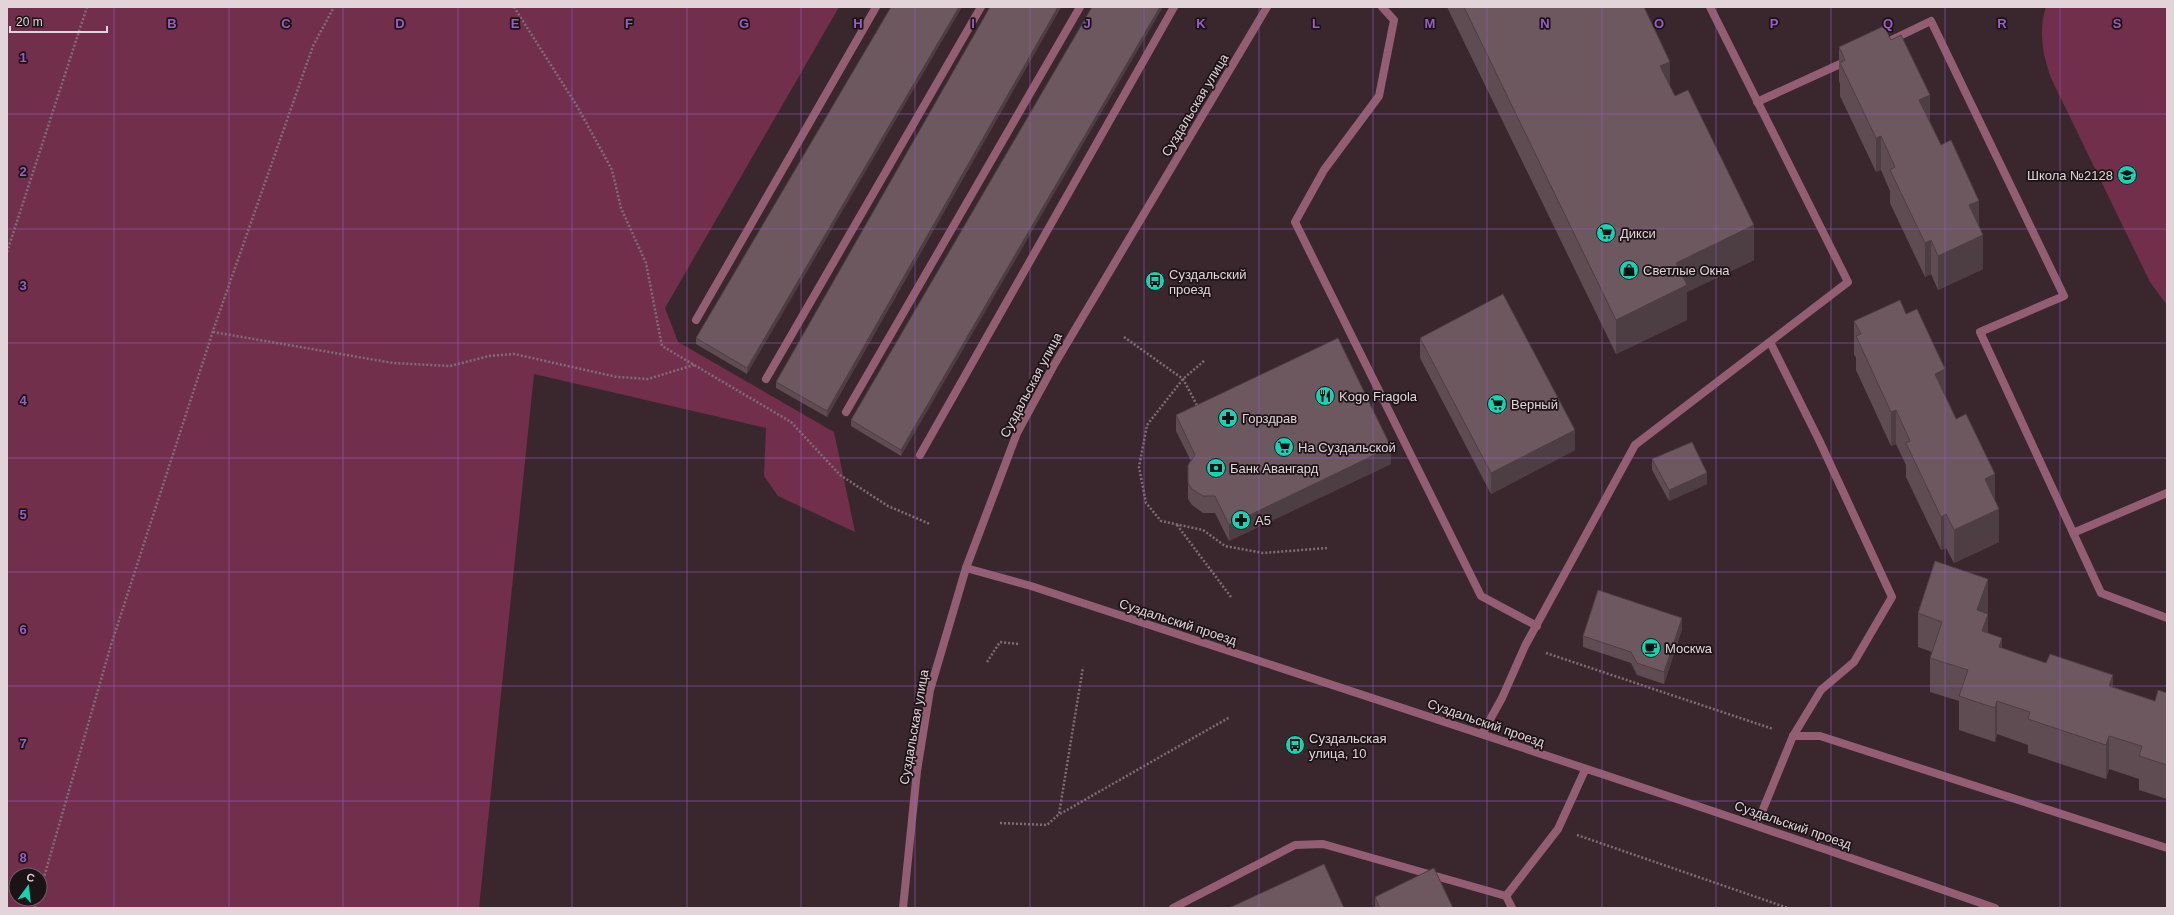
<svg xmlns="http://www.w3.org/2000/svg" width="2174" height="915" viewBox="0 0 2174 915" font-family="Helvetica,sans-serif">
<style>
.green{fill:#722f4b;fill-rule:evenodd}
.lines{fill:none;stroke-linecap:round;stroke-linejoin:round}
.path{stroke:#7f6e74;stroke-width:2.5;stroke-dasharray:2 2;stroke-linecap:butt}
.service{stroke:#945e72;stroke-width:8}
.minor{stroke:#945e72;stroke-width:8}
.tertiary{stroke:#945e72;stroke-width:8}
.wall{fill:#5f4c53}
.shaded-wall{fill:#4d3e43}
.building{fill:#6e5860;stroke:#4d3e43}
.grid{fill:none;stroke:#9a5ec7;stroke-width:1;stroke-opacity:0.55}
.labels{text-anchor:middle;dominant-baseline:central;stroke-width:3.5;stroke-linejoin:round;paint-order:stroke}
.street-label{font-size:13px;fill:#e2d4d9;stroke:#1c1316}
.poi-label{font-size:13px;fill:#e2d4d9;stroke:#1c1316;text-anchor:start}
.grid-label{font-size:13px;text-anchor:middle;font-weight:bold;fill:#9a5ec7;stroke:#1c1316;stroke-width:3.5;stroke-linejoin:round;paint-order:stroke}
</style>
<rect width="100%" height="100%" fill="#3a272e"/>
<g class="green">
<path d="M7,7H839L665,308L678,342L834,432L855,532L778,496L764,476L766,428L534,374L479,908H7ZM16,875H40V899H16Z"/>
<path d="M2046,7H2167V305L2150,282L2051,78C2043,55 2038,31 2046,7Z"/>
</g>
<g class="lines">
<g class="path">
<path d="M514,7L577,106L612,170L621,208L646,263L662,346L791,422L840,475L888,506L930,524"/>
<path d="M7,252L87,7"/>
<path d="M213,332L393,363L450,366L489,356L514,354L617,377L648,379L694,365"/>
<path d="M1124,337L1183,379L1198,407"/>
<path d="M1204,361L1183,379L1147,425L1139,467L1146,503L1161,521L1203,530L1225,546L1263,553L1327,548"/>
<path d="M1177,525L1231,597"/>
<path d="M1546,653L1773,729"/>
<path d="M987,662L1000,642L1018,644"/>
<path d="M1060,814L1230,717"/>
<path d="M1000,823L1047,825L1059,814L1083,667"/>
<path d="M1577,835L1788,908"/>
<path d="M40,891L111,645L215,325L313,46L334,7"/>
<path d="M35,908L38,899"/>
</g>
<g class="service">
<path d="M1382,7L1394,20L1379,96L1324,170L1295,222L1481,596L1537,626"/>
<path d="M1881,45L1931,21L2064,296L1980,332L2101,593L2167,618"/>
<path d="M1757,102L1849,60"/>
<path d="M696,320L876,7"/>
<path d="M766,379L981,7"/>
<path d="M846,412L1080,7"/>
<path d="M920,455L1174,7"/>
<path d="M2073,533L2167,493"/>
<path d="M1482,734L1502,698L1525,646L1635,445L1848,282L1710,7"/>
<path d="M1793,736H1820L2167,848"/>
<path d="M1757,824L1793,736L1821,690L1854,662L1892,597L1819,440L1770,342"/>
<path d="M1506,896L1558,829L1585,770"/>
<path d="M1173,908L1295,845L1323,844L1506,896L1512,908"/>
</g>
<path class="minor" d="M966,568L1031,586C1353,692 1675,796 1995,908"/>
<path class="tertiary" d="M903,908L917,771L930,690L966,568L1017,433L1054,365L1267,7"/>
</g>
<g class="wall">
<path d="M891,7L747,374L696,344V338Z"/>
<path d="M990,7H1061L827,417L776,388V382Z"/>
<path d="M1092,7L901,456L851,426V420Z"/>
<path d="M1447,7H1644L1670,88L1754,260L1687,292V320L1616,354Z"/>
<path d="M1839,47L1930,122L1979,227L1983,269L1938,290L1931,274L1925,277L1890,203V191L1881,170L1876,172L1840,96V84L1839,81Z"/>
<path d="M1854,321L1945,395L1995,500L1999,542L1954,563L1946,548L1941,550L1906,477V465L1896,444L1891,446L1856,370V357L1854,355Z"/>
<path d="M1420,338L1575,450L1491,494L1420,358Z"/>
<path d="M1176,415L1391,464L1229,541L1215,513H1203L1192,505L1188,499V465L1191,461L1176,431Z"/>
<path d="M1652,459L1707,484L1669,501L1652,470Z"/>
<path d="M1988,612L1987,614L1988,633L2002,648L2113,687L2155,701L2167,693V799L2139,790V779L2109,769L2106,779L2028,753V745L1997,734L1995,742L1959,730V701L1930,692V658L1932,652L1918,647V613Z"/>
<path d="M1682,629L1664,684L1637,675L1631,663L1583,647V636Z"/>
<path d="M1375,897L1453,908H1375Z"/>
</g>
<g class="shaded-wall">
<path d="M959,7H962L747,374V368Z"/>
<path d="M1058,7H1061L827,417V411Z"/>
<path d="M1160,7H1163L901,456V450Z"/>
<path d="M1670,62V96L1660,66Z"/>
<path d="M1930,95V129L1919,100Z"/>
<path d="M1881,136V170L1876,172V138Z"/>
<path d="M1979,201V234L1969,205Z"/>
<path d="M1754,225V260L1687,292V320L1616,354V320L1676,263Z"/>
<path d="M1983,235V269L1938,290V256Z"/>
<path d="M1931,240V274L1925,277V243Z"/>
<path d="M1945,369V402L1935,374Z"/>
<path d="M1896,410V444L1891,446V412Z"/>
<path d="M1575,430V450L1491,494V473Z"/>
<path d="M1391,447V464L1229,541V525Z"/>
<path d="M1707,473V484L1669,501V490Z"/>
<path d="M1995,474V508L1985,479Z"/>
<path d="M1999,509V542L1954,563V530Z"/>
<path d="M1946,514V548L1941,550V517Z"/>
<path d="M1988,579V612L1977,644V610Z"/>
<path d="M1988,614V648L1982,631Z"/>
<path d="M1682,618V629L1664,684V672Z"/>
<path d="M2002,638V671L1999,647Z"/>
<path d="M2113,675V708L2109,686Z"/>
<path d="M1997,701V734L1995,742V708Z"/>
<path d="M2109,736V769L2106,779V745Z"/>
</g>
<g class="building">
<path d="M891,7H959L747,368L696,338Z"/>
<path d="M990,7H1058L827,411L776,382Z"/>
<path d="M1092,7H1160L901,450L851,420Z"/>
<path d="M1464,7H1644L1670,62L1660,66L1675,96L1688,90L1754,225L1676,263L1687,285L1616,320Z"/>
<path d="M1884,26L1891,40L1901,35L1930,95L1919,100L1941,145L1951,140L1979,201L1969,205L1983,235L1938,256L1931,240L1925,243L1890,170L1895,167L1881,136L1876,138L1840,63L1845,60L1839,47Z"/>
<path d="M1503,294L1575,430L1491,473L1420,338Z"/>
<path d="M1900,300L1906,314L1917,309L1945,369L1935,374L1956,419L1966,414L1995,474L1985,479L1999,509L1954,530L1946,514L1941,517L1906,443L1910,441L1896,410L1891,412L1856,336L1861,334L1854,321Z"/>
<path d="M1338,338L1391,447L1229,525L1215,496H1203L1192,489L1188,483V465L1195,455L1176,415Z"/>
<path d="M1692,442L1707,473L1669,490L1652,459Z"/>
<path d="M1935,561L1988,579L1977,610L1988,614L1982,631L2002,638L1999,647L2046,663L2050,654L2113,675L2109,686L2155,701L2158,690L2167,693V765L2139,756L2142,746L2109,736L2106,745L2028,719L2030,712L1997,701L1995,708L1959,696L1968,670L1930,658L1942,622L1918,613Z"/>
<path d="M1598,590L1682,618L1664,672L1637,663L1631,652L1583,636Z"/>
<path d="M1324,864L1344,908H1229Z"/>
<path d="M1434,868L1453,908H1380L1375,897Z"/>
</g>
<path class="grid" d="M114,7V908M229,7V908M343,7V908M458,7V908M572,7V908M687,7V908M801,7V908M915,7V908M1030,7V908M1144,7V908M1259,7V908M1373,7V908M1487,7V908M1602,7V908M1716,7V908M1831,7V908M1945,7V908M2060,7V908M7,114H2167M7,229H2167M7,343H2167M7,458H2167M7,572H2167M7,686H2167M7,801H2167"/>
<defs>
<g id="school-disc" transform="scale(1)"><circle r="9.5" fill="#12d5b4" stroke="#1c1316"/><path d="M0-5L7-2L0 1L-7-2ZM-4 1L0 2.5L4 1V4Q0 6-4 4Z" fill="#111"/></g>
<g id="supermarket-disc" transform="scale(1)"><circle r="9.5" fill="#12d5b4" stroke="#1c1316"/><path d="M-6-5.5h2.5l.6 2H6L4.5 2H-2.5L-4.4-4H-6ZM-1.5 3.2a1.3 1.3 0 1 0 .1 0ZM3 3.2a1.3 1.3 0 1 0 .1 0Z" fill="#111"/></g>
<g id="shop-disc" transform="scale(1)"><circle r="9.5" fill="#12d5b4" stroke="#1c1316"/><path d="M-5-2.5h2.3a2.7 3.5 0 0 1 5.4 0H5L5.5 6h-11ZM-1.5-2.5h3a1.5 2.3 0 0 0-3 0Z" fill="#111"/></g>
<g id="bus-disc" transform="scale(1)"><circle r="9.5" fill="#12d5b4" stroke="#1c1316"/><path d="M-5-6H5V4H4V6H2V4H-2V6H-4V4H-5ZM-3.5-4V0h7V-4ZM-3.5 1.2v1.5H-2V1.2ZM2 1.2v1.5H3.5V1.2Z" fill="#111"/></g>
<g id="restaurant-disc" transform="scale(1)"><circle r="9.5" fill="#12d5b4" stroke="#1c1316"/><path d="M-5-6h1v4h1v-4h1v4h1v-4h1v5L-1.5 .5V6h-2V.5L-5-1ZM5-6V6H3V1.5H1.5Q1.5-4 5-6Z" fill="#111"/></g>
<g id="pharmacy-disc" transform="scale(1)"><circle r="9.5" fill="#12d5b4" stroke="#1c1316"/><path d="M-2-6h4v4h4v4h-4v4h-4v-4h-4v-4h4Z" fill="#111"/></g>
<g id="bank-disc" transform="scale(1)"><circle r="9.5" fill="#12d5b4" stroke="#1c1316"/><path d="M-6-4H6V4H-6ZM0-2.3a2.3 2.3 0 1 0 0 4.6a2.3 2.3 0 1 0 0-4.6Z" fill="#111"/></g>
<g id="cafe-disc" transform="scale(1)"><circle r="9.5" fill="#12d5b4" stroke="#1c1316"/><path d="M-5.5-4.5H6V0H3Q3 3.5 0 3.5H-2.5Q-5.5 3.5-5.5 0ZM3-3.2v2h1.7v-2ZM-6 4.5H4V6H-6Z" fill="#111"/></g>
</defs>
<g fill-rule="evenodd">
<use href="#school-disc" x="2127" y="175"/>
<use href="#supermarket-disc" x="1606" y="233"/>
<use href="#shop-disc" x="1629" y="270"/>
<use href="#bus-disc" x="1155" y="281"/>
<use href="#restaurant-disc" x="1325" y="396"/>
<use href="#supermarket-disc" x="1497" y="404"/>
<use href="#pharmacy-disc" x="1228" y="418"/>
<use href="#supermarket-disc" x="1284" y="447"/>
<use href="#bank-disc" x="1216" y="468"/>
<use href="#pharmacy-disc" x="1241" y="520"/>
<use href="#cafe-disc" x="1651" y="648"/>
<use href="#bus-disc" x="1295" y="745"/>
</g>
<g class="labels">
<g class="street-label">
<text transform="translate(1195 105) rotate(-59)">Суздальская улица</text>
<text transform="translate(1031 385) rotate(-62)">Суздальская улица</text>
<text transform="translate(1178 622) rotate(18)">Суздальский проезд</text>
<text transform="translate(1486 723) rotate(19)">Суздальский проезд</text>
<text transform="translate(914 727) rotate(-80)">Суздальская улица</text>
<text transform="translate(1793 825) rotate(19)">Суздальский проезд</text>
</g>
<g class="poi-label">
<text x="2113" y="175" text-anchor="end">Школа №2128</text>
<text x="1620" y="233">Дикси</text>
<text x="1643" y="270">Светлые Окна</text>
<text x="1169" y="274">Суздальский<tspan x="1169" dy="15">проезд</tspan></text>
<text x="1339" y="396">Kogo Fragola</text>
<text x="1511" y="404">Верный</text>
<text x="1242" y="418">Горздрав</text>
<text x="1298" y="447">На Суздальской</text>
<text x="1230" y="468">Банк Авангард</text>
<text x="1255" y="520">А5</text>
<text x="1665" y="648">Москwa</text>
<text x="1309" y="738">Суздальская<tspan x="1309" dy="15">улица, 10</tspan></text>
</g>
</g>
<g class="grid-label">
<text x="172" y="28">B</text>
<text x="286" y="28">C</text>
<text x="400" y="28">D</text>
<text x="515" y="28">E</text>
<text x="629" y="28">F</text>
<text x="744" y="28">G</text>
<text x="858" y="28">H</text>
<text x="973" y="28">I</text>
<text x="1087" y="28">J</text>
<text x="1201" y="28">K</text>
<text x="1316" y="28">L</text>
<text x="1430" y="28">M</text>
<text x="1545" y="28">N</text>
<text x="1659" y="28">O</text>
<text x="1774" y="28">P</text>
<text x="1888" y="28">Q</text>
<text x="2002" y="28">R</text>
<text x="2117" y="28">S</text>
<text x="23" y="62">1</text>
<text x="23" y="176">2</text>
<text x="23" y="290">3</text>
<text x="23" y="405">4</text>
<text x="23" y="519">5</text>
<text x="23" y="634">6</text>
<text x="23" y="748">7</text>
<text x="23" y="862">8</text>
</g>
<rect width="2174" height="915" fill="none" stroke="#e2d4d9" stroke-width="16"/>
<g transform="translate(28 887) rotate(15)"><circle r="19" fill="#1c1316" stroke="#6b6064"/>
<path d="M0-3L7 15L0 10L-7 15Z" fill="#12d5b4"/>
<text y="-6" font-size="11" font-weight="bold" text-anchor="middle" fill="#e2d4d9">С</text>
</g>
<path d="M10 26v6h97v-6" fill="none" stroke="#e2d4d9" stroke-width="2"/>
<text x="16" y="26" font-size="12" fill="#e2d4d9" stroke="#1c1316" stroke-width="3" paint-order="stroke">20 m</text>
</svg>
